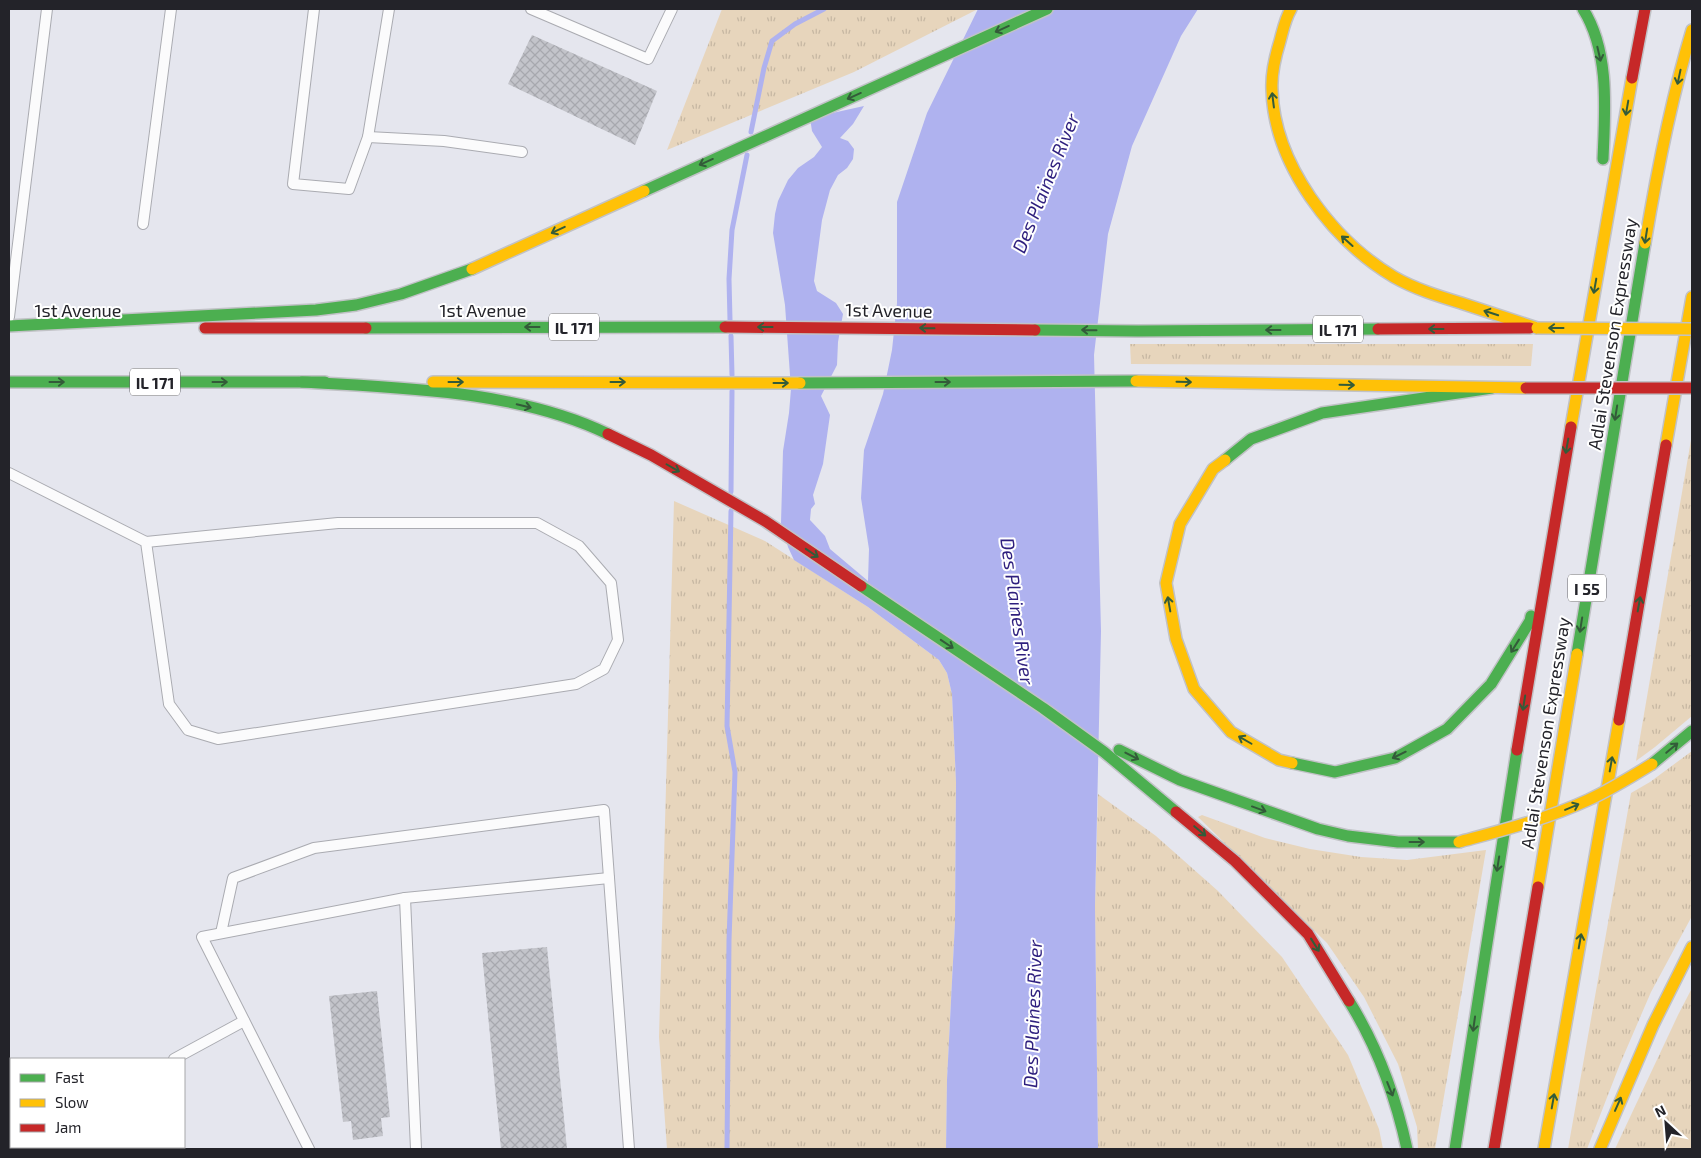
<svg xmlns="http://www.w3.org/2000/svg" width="1701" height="1158" viewBox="0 0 1701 1158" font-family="'Exo 2',sans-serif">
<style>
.grass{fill:url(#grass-tufts)}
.water{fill:#afb2ef}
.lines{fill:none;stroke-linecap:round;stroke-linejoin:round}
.stream{stroke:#afb2ef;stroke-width:5}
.building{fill:url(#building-cross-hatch)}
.lane-casing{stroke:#aaabb1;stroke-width:12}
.fast-casing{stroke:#c1c2c6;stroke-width:14}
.slow-casing{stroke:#c1c2c6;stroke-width:14}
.jam-casing{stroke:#c1c2c6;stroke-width:14}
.lane{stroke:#fbfbfc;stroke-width:10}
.fast{stroke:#4caf50;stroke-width:11}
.slow{stroke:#ffc107;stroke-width:11}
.jam{stroke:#c62828;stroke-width:11}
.slow-bridge-casing{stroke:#c1c2c6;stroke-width:14;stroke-linecap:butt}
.jam-bridge-casing{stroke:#c1c2c6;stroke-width:14;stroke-linecap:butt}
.slow-bridge{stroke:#ffc107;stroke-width:11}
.jam-bridge{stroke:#c62828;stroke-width:11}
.oneway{stroke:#335b39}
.labels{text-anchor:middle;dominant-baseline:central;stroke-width:4;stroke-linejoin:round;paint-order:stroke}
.shield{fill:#fff;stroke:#656569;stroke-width:1}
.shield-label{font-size:16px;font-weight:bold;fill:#232329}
.street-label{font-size:18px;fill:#232329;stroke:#fff}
.water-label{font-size:19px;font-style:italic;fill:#2e1f7e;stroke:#fff}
</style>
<defs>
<pattern id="grass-tufts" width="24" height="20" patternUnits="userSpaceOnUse" patternTransform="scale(1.25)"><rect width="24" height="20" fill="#e7d5bc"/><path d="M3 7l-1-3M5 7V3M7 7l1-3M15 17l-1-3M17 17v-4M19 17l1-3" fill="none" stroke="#c6b7a2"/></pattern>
<pattern id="building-cross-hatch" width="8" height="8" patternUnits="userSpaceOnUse" patternTransform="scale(1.25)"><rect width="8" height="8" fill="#c3c4ca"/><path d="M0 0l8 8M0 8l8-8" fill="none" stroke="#a7a8ae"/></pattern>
</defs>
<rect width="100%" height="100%" fill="#e5e6ee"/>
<g class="grass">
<path d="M722,9H978L854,72L667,150Z"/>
<path d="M1130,344H1533L1531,366L1131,364Z"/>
<path d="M1692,434V716L1655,747L1636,761Z"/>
<path d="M674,501L765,541L868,607L939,660L947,673L952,694L956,782L955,922L947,1080L946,1149H667L659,1037Z"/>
<path d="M1692,751V916L1651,992L1620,1064L1587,1149H1568L1631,793L1650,782Z"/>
<path d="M1098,794L1156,836L1218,891L1282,957L1348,1055L1379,1129L1383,1149H1098L1095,906Z"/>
<path d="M1202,815L1265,838L1310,849L1361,857L1407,860L1486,850L1435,1149H1418L1417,1127L1398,1064L1364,997L1327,943L1198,817Z"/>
<path d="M1692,988V1149H1615L1678,1015Z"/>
</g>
<path class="water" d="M978,9H1198L1181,36L1132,146L1108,234L1094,355L1101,631L1095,906L1098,1149H946L947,1080L955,922L956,782L952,694L947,673L939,660L868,607L794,560L788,547L781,523L783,451L789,413L791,389L785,305L773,233L775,214L778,201L788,180L798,168L814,157L822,147L812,131L810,118L864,106L853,124L840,138L848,141L854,149L853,159L847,168L838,175L830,190L822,220L814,281L817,291L836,303L843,314L838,342L837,365L821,396L830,415L823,464L813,495L815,504L811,509L810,520L825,536L830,549L868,581L869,549L861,498L864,450L883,394L892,350L897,303V202L927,113Z"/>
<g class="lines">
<g class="stream">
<path d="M751,132L764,68L772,41L795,24L824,9"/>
<path d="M730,320L729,279L732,230L747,155"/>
<path d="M731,336L732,375"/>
<path d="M731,492L732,391"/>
<path d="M727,1149L729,940L735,772L727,726L731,511"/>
</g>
</g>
<g class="building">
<path d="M532,35L657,91L635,145L508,84Z"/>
<path d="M547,947L567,1149H501L482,953Z"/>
<path d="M377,991L390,1117L381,1118L383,1136L353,1140L351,1121L343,1122L329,996Z"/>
</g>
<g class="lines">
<g class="lane-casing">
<g id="lane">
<path d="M314,9L293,184L349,189L368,137L389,9"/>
<path d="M531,9L648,59L672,9"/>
<path d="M368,137L444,141L522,152"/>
<path d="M143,224L171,9"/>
<path d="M9,317L47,9"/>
<path d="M9,473L146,542L338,523H537L579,546L611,583L618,640L604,669L576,684L218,739L188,730L169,704L146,542"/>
<path d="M405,898L609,878"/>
<path d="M221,933L233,878L314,848L604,810L629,1149"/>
<path d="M174,1059L244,1021"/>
<path d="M122,1147L123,1149"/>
<path d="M309,1149L202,937L405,898L416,1149"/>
</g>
</g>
<g class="fast-casing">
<g id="fast">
<path d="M1583,9C1610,52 1605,110 1603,159"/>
<path d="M644,191L1047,9"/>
<path d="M9,326L316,310L356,305L401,294L472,269"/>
<path d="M366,328L725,327"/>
<path d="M1035,330L1138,331L1378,329"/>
<path d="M9,382H325"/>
<path d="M302,382C400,388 518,390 608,434"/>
<path d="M800,383L1136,381"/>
<path d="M1225,460L1251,439L1322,413L1492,388"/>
<path d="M861,586L1043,708L1104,752L1176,812"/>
<path d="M1577,654L1645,243"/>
<path d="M1119,750L1180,780L1318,829L1348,836L1398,842H1459"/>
<path d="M1292,763L1335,772L1395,758L1447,729L1491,684L1530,621L1531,616"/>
<path d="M1652,764L1692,731"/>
<path d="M1349,1001C1377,1046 1396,1098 1407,1149"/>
<path d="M1455,1149L1517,750"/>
</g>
</g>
<g class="slow-casing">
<g id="slow">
<path d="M1291,9C1285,19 1283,30 1280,41C1275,57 1271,73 1272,90C1274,164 1332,240 1394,277C1415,289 1438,296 1461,303C1486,311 1512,320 1537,328"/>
<path d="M1645,243C1657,171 1671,99 1692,30"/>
<path d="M472,269L644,191"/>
<path d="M1136,381L1526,388"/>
<path d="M433,382L800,383"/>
<path d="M1571,427L1632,78"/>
<path d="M1666,445L1692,297"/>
<path d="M1225,460L1213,469L1180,524L1166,583L1176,639L1194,689L1231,732L1279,760L1292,763"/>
<path d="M1538,887L1577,654"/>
<path d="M1544,1149L1619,720"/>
<path d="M1600,1149L1653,1025L1692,947"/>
</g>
</g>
<g class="jam-casing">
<g id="jam">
<path d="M1632,78L1645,9"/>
<path d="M725,327L1035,330"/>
<path d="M205,328H366"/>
<path d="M1378,329L1530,328"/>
<path d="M608,434L651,455L765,521L861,586"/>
<path d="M1619,720L1666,445"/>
<path d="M1517,750L1571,427"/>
<path d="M1176,812L1235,861L1308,934L1349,1001"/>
<path d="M1494,1149L1538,887"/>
</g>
</g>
<use href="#lane" class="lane"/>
<use href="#fast" class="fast"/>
<use href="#slow" class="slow"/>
<use href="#jam" class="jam"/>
<g class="slow-bridge-casing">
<g id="slow-bridge">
<path d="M1537,328L1692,329"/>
<path d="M1459,842C1503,830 1547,819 1588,800C1610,790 1631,777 1652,764"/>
</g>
</g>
<g class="jam-bridge-casing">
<path id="jam-bridge" d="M1526,388H1692"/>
</g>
<use href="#slow-bridge" class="slow-bridge"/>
<use href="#jam-bridge" class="jam-bridge"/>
</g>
<defs><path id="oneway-shaft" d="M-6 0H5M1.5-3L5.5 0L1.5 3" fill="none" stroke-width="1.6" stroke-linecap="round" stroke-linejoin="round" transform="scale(1.25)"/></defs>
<g class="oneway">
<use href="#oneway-shaft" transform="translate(1002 29) rotate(156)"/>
<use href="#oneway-shaft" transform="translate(1599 54) rotate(77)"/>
<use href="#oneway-shaft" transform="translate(1679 77) rotate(102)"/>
<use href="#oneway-shaft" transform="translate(854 96) rotate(156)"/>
<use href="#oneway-shaft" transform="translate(1273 100) rotate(-97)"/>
<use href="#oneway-shaft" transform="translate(1627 108) rotate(100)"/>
<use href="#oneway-shaft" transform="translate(706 162) rotate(156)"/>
<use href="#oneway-shaft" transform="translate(558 230) rotate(155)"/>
<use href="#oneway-shaft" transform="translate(1646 236) rotate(99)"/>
<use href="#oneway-shaft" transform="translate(1347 241) rotate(-138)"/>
<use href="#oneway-shaft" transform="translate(1595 286) rotate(100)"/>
<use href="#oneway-shaft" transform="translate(1491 313) rotate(-162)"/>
<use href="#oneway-shaft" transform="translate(532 327) rotate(180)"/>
<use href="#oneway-shaft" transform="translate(765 327) rotate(180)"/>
<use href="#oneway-shaft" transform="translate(927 328) rotate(-179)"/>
<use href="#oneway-shaft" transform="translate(1556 328) rotate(-180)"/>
<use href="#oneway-shaft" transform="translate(1436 329) rotate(180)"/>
<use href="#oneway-shaft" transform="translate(1089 330) rotate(-179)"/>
<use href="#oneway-shaft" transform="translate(1273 330) rotate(180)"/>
<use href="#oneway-shaft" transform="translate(57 382)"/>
<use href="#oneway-shaft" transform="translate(220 382)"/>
<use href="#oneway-shaft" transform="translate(456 382)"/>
<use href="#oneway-shaft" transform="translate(618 382)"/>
<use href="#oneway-shaft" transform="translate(943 382)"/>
<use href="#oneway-shaft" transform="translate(1184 382) rotate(1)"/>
<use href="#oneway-shaft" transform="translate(781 383)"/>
<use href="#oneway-shaft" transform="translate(1347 385) rotate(1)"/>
<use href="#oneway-shaft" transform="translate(524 406) rotate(13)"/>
<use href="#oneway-shaft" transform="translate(1616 413) rotate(99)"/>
<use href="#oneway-shaft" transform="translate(1567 446) rotate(100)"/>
<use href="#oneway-shaft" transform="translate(673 468) rotate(30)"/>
<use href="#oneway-shaft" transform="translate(812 553) rotate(34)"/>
<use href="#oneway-shaft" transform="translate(1169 604) rotate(-100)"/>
<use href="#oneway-shaft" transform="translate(1639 604) rotate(-80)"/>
<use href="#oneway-shaft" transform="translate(1581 625) rotate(99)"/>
<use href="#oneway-shaft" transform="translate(947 644) rotate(34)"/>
<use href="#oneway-shaft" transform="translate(1515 646) rotate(122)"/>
<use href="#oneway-shaft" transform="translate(1524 703) rotate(99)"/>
<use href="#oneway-shaft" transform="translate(1245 740) rotate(-150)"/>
<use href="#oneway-shaft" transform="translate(1672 748) rotate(-40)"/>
<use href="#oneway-shaft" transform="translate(1399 755) rotate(154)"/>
<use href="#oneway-shaft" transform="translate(1132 756) rotate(27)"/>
<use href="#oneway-shaft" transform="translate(1611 764) rotate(-80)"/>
<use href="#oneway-shaft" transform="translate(1572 807) rotate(-23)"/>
<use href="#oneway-shaft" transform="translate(1259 809) rotate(20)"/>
<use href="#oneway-shaft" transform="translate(1200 831) rotate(40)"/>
<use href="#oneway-shaft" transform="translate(1417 842)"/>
<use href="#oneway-shaft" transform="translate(1498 864) rotate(99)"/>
<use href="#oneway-shaft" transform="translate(1580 941) rotate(-80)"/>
<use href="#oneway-shaft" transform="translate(1315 945) rotate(58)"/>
<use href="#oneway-shaft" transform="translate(1474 1024) rotate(98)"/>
<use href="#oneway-shaft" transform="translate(1390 1089) rotate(68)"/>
<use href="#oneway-shaft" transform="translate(1553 1101) rotate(-80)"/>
<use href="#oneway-shaft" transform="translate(1618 1104) rotate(-66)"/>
</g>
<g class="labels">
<g class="shield">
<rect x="549" y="313.5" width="50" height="27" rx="4"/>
<rect x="1313" y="315.5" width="50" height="27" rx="4"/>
<rect x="130" y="368.5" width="50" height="27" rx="4"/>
<rect x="1568" y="574.5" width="38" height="27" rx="4"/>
</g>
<g class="shield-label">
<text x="574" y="327">IL 171</text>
<text x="1338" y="329">IL 171</text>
<text x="155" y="382">IL 171</text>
<text x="1587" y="588">I 55</text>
</g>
<g class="street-label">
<text x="78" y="310">1st Avenue</text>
<text x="483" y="310">1st Avenue</text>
<text transform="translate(889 310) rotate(1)">1st Avenue</text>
<text transform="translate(1612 334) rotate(-81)">Adlai Stevenson Expressway</text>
<text transform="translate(1545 733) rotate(-81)">Adlai Stevenson Expressway</text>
</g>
<g class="water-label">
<text transform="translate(1045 183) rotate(-68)">Des Plaines River</text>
<text transform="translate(1018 611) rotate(82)">Des Plaines River</text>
<text transform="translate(1032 1014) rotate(-88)">Des Plaines River</text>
</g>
</g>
<rect width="1701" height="1158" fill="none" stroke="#232329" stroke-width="20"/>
<rect x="10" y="1058" width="175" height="90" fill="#ffffff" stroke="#a7a7a9"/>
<rect x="20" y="1074" width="25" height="8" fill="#4caf50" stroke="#a7a7a9"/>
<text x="55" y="1083" font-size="15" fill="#232329">Fast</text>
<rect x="20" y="1099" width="25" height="8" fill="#ffc107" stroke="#a7a7a9"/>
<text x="55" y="1108" font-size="15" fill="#232329">Slow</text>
<rect x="20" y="1124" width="25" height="8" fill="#c62828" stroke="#a7a7a9"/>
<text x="55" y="1133" font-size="15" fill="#232329">Jam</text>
<g transform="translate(1666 1123) rotate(334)" stroke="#ffffff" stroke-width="4" paint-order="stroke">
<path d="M0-4L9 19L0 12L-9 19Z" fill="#232329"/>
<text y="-8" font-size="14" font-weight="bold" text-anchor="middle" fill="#232329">N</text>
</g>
</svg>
